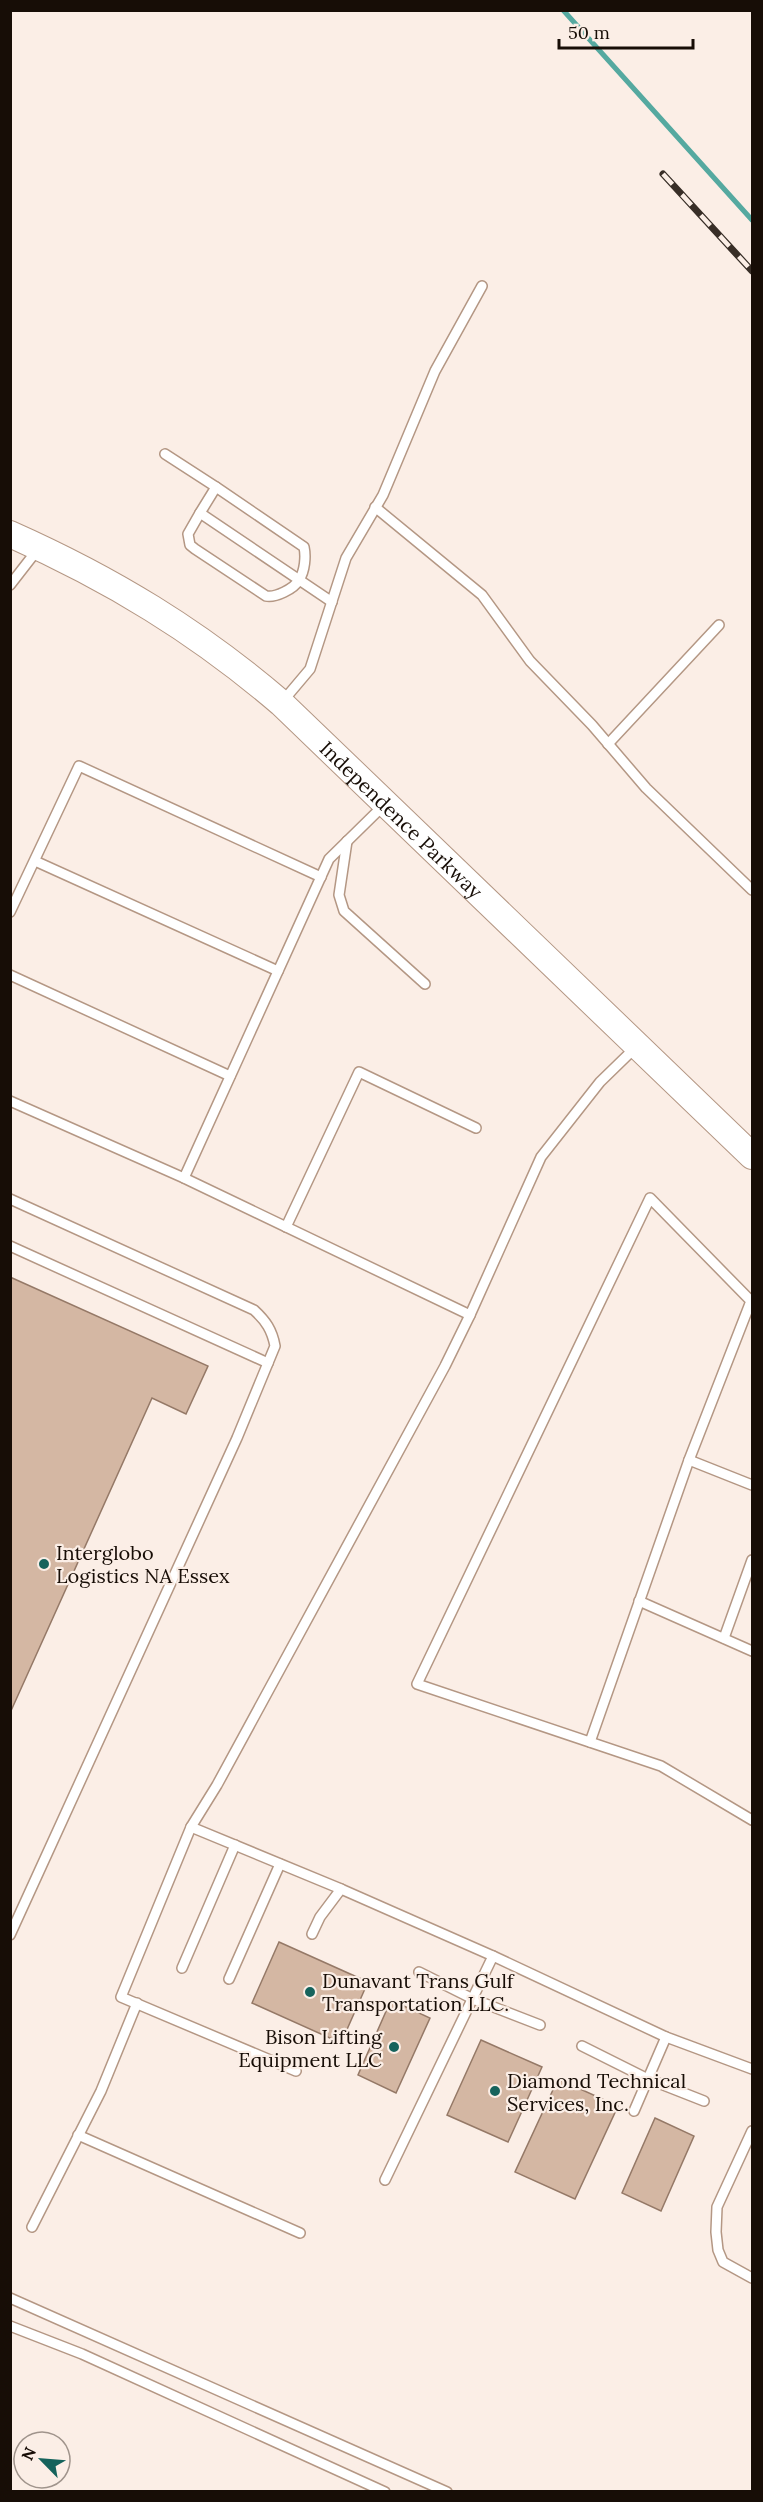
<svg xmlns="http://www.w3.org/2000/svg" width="763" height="2502" viewBox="0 0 763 2502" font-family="Lora,serif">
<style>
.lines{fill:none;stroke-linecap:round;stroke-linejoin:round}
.stream{stroke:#55a9a0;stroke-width:5}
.building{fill:#d4b7a3;stroke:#957967;stroke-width:1.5}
.lane-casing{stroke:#b49784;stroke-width:12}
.secondary-casing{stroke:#b49784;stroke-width:28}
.lane{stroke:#fff;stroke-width:9}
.secondary{stroke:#fff;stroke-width:26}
.rail-casing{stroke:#382e27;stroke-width:7}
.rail{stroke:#fbeee6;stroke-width:4.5;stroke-dasharray:14;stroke-linecap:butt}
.poi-dot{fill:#16635c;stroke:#fbeee6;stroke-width:2}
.labels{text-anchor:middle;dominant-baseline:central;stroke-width:4.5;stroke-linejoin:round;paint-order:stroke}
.street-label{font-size:20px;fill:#170d06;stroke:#fbeee6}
.poi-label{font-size:20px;fill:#170d06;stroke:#fbeee6;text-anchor:start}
</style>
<rect width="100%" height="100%" fill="#fbeee6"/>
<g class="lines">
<path class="stream" d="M563,10L752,220"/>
</g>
<g class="building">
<path d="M10,1277L208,1366L186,1414L152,1398L10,1713Z"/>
<path d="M279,1942L368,1982L341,2043L252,2003Z"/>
<path d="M391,2000L430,2018L396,2093L358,2075Z"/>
<path d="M481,2040L542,2067L508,2142L447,2115Z"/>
<path d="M558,2079L618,2106L575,2199L515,2172Z"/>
<path d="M655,2118L694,2136L661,2211L622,2193Z"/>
</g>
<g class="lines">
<g class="lane-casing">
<g id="lane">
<path d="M165,454L216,487L200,513L332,602"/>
<path d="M375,507L482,595L530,661L592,725L646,788L752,890"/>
<path d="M200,513L188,534L190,545L195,549L266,596C275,598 294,589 299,580C305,571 306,556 304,547L216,487"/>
<path d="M10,585L38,549"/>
<path d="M283,701L310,669L346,558L383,495L435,371L482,286"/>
<path d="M608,744L719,625"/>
<path d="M347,841L339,895L344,911L425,984"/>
<path d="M35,861L278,971"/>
<path d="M10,912L79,766L321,877"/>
<path d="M10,975L230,1076"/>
<path d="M10,1101L184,1178L470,1315"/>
<path d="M184,1178L329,859L384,805"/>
<path d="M10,1199L254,1310C266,1321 272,1330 275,1346L237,1438L10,1935"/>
<path d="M286,1227L359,1072L476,1128"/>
<path d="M10,1246L268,1363"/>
<path d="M752,1485L689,1460L751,1301L650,1198L417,1684L661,1766L752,1820"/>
<path d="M639,1601L752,1651"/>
<path d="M724,1638L752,1560"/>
<path d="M590,1742L689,1460"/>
<path d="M191,1827L341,1889"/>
<path d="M312,1934L320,1917L341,1889L493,1956"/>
<path d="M182,1968L235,1845"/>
<path d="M419,1972L473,1999L540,2025"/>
<path d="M229,1979L280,1864"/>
<path d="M582,2046L648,2079L704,2101"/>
<path d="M296,2071L121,1997L191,1827L217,1785L445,1366L470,1315L541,1157L600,1082L637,1046"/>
<path d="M634,2111L666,2037L752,2069"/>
<path d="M752,2131L717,2207L716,2232L718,2250L723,2262L752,2278"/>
<path d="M78,2135L300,2233"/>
<path d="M385,2180L493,1956L666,2037"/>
<path d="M32,2227L101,2091L137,2003"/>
<path d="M10,2298L447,2492"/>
<path d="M10,2326L82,2354L385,2492"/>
</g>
</g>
<g class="secondary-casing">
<g id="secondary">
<path id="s1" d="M10,534C111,579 197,631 281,703L752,1156"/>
</g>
</g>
<use href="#lane" class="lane"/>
<use href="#secondary" class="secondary"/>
<g class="rail-casing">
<path id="rail" d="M663,174L752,271"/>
</g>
<use href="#rail" class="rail"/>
</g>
<g class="poi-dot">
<circle cx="44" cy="1564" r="6"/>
<circle cx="310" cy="1992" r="6"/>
<circle cx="394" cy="2047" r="6"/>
<circle cx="495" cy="2091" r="6"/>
</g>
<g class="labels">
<g class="street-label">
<text stroke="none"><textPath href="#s1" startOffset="488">Independence Parkway</textPath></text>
</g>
<g class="poi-label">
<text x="56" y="1552">Interglobo<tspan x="56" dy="23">Logistics NA Essex</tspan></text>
<text x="322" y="1980">Dunavant Trans Gulf<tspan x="322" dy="23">Transportation LLC.</tspan></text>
<text x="382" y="2036" text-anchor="end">Bison Lifting<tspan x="382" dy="23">Equipment LLC</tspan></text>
<text x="507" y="2080">Diamond Technical<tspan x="507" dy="23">Services, Inc.</tspan></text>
</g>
</g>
<rect width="763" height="2502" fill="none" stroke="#170d06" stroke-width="24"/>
<g transform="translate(42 2460) rotate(295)"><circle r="28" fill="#fbeee6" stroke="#a0948c" stroke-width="1.5"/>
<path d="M0-4.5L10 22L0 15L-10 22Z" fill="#16635c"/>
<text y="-9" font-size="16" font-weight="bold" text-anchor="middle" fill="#170d06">N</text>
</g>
<path d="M559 39v9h134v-9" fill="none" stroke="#170d06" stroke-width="3"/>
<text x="568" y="39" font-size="18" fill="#170d06" stroke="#fbeee6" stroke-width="4.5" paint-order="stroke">50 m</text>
</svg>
